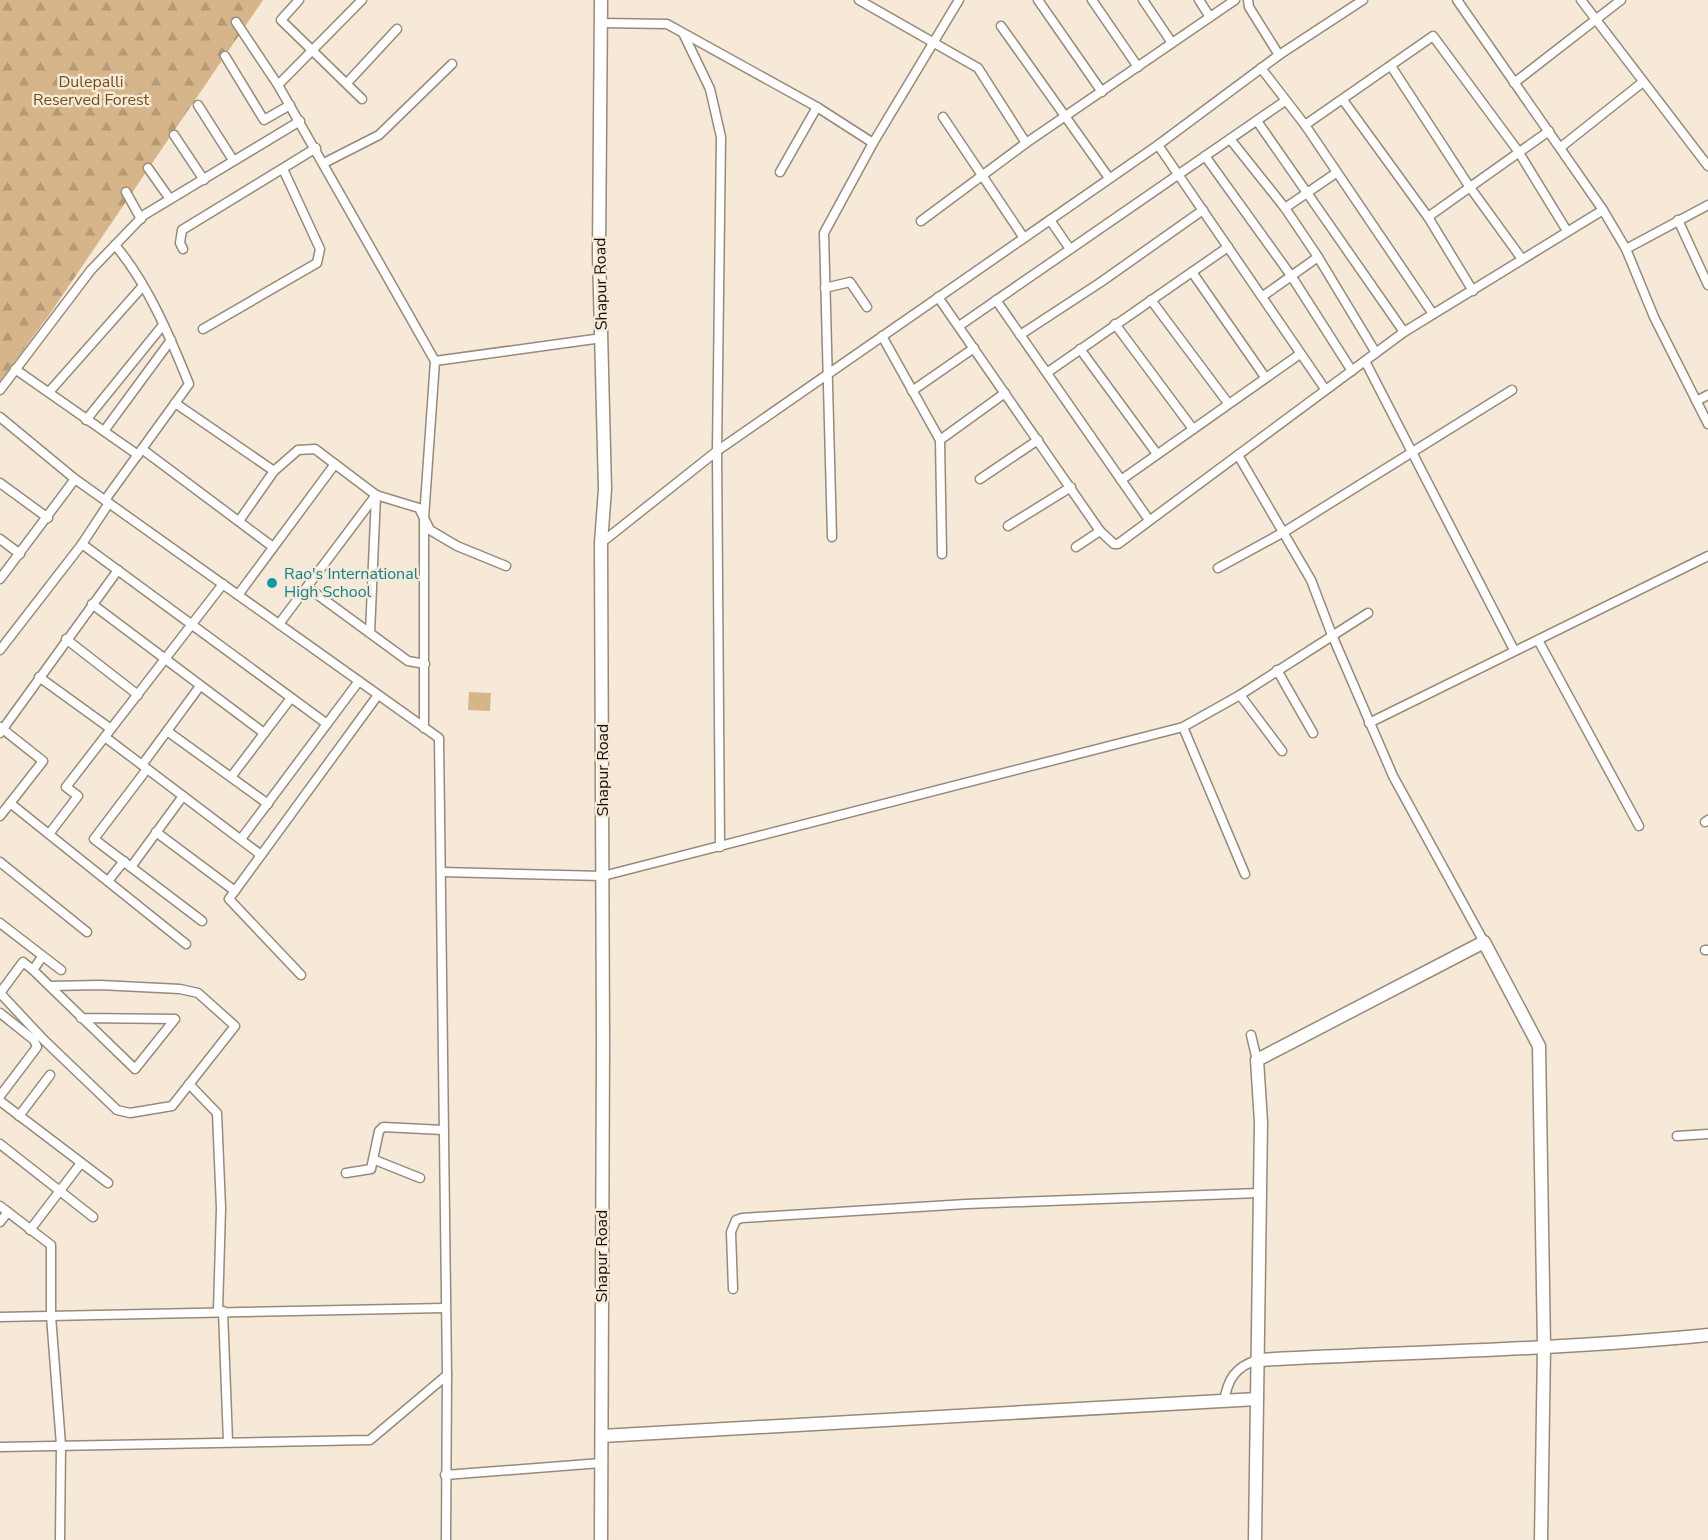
<svg xmlns="http://www.w3.org/2000/svg" width="1708" height="1540" viewBox="0 0 1708 1540" font-family="'Nunito Sans',sans-serif">
<style>
.green{fill:#d5b589}
.forest{fill:url(#forest-firs)}
.lines{fill:none;stroke-linecap:round;stroke-linejoin:round}
.street-casing{stroke:#968a7a;stroke-width:11}
.secondary-casing{stroke:#968a7a;stroke-width:15}
.street{stroke:#fff;stroke-width:8}
.secondary{stroke:#fff;stroke-width:12}
.culture-dot{fill:#0f9aa8;stroke:#f6e9d7;stroke-width:2}
.labels{text-anchor:middle;dominant-baseline:central;stroke-width:5;stroke-linejoin:round;paint-order:stroke}
.park-label{font-size:16px;fill:#70501c;stroke:#f6e9d7}
.street-label{font-size:16px;fill:#130f09;stroke:#f6e9d7}
.culture-label{font-size:16px;fill:#0d838f;stroke:#f6e9d7;text-anchor:start}
</style>
<defs>
<pattern id="forest-firs" width="22" height="20" patternUnits="userSpaceOnUse" patternTransform="scale(1.5)"><rect width="22" height="20" fill="#d5b589"/><path d="M5 1l3.5 6h-7zM16 11l3.5 6h-7z" fill="#b69a75"/></pattern>
</defs>
<rect width="100%" height="100%" fill="#f6e9d7"/>
<path class="green" d="M469,692L491,693L490,711L468,710Z"/>
<path class="forest" d="M0,0H263L49,315L0,381Z"/>
<g class="lines">
<g class="street-casing">
<g id="street">
<path d="M299,0L281,20L362,99"/>
<path d="M362,0L278,85L435,361L424,518V728"/>
<path d="M859,0L978,68L1026,143"/>
<path d="M1038,0L1102,92"/>
<path d="M1092,0L1138,67"/>
<path d="M1143,0L1172,43"/>
<path d="M1199,0L1210,17"/>
<path d="M1248,0L1249,7L1279,55"/>
<path d="M1457,0L1603,210L1626,249L1654,317L1708,424"/>
<path d="M1581,0L1708,166"/>
<path d="M236,22L278,85"/>
<path d="M601,23L667,24L817,107L873,143"/>
<path d="M1001,26L1109,178"/>
<path d="M684,35L710,89L721,137L717,451L720,847"/>
<path d="M225,56L264,120L290,105"/>
<path d="M1391,66L1469,186L1522,259"/>
<path d="M1261,68L1305,125L1433,314"/>
<path d="M347,83L397,29"/>
<path d="M1514,83L1621,0"/>
<path d="M1343,100L1428,217L1473,291"/>
<path d="M198,105L233,160"/>
<path d="M943,117L1024,238"/>
<path d="M1257,121L1404,332"/>
<path d="M1305,125L1433,36L1518,151L1567,231"/>
<path d="M174,135L204,180"/>
<path d="M1230,139L1285,208L1318,257L1376,353"/>
<path d="M1158,145L1325,389"/>
<path d="M1561,147L1643,82"/>
<path d="M1205,156L1292,277L1352,371"/>
<path d="M324,163L379,135L452,64"/>
<path d="M148,168L170,199"/>
<path d="M780,172L817,107"/>
<path d="M126,192L141,219"/>
<path d="M1285,208L1336,173"/>
<path d="M1428,217L1549,131"/>
<path d="M1050,220L1070,249"/>
<path d="M1678,220L1708,285"/>
<path d="M921,221L1026,143L1235,0"/>
<path d="M183,249L180,243L182,230L316,148"/>
<path d="M1626,249L1708,205"/>
<path d="M1192,272L1265,377"/>
<path d="M825,288L850,282L867,307"/>
<path d="M1263,296L1318,257"/>
<path d="M938,297L1100,531L1114,544H1118L1404,332L1603,210"/>
<path d="M996,300L1149,520"/>
<path d="M1151,300L1228,403"/>
<path d="M1115,324L1193,429"/>
<path d="M959,326L1285,101"/>
<path d="M203,329L317,263L320,249L283,169"/>
<path d="M1020,335L1101,282L1203,210"/>
<path d="M882,336L940,440L942,554"/>
<path d="M1080,349L1157,454"/>
<path d="M435,361L602,338"/>
<path d="M1365,361L1514,650"/>
<path d="M15,369L138,455"/>
<path d="M1048,372L1228,247"/>
<path d="M0,390L91,270L144,215L300,121"/>
<path d="M912,391L974,348"/>
<path d="M49,392L142,287"/>
<path d="M1696,401L1708,395"/>
<path d="M175,403L274,471"/>
<path d="M0,417L75,479L439,738L447,1375L446,1540"/>
<path d="M86,420L163,325"/>
<path d="M104,431L171,340"/>
<path d="M940,440L1005,393"/>
<path d="M142,449L273,547"/>
<path d="M1238,455L1311,580L1332,635L1393,776L1484,942"/>
<path d="M980,479L1038,440"/>
<path d="M1121,480L1300,354"/>
<path d="M0,483L48,518"/>
<path d="M105,500L189,384C170,337 148,284 115,245"/>
<path d="M239,521L274,471L298,450L315,449L376,495L419,508L430,530L457,546L506,566"/>
<path d="M1008,526L1071,487"/>
<path d="M832,537L824,233L873,143L959,0"/>
<path d="M0,539L20,554"/>
<path d="M601,543L717,451L1158,145L1279,55L1363,0"/>
<path d="M82,544L327,724"/>
<path d="M1076,547L1100,531"/>
<path d="M1218,568L1284,532L1512,390"/>
<path d="M0,579L75,479"/>
<path d="M307,587L408,661L425,664"/>
<path d="M238,595L335,464"/>
<path d="M92,604L264,733"/>
<path d="M279,624L376,495"/>
<path d="M370,633L376,495"/>
<path d="M66,639L138,695"/>
<path d="M1538,640L1639,826"/>
<path d="M0,650L82,544L109,503"/>
<path d="M1277,670L1313,733"/>
<path d="M39,677L111,729"/>
<path d="M1240,695L1282,751"/>
<path d="M1369,723L1708,556"/>
<path d="M1183,727L1245,874"/>
<path d="M167,731L268,804"/>
<path d="M0,733L118,570"/>
<path d="M105,737L261,855"/>
<path d="M142,765L200,686"/>
<path d="M147,769L94,839L202,921"/>
<path d="M231,777L291,698"/>
<path d="M10,803L186,944"/>
<path d="M0,816L43,761L0,727"/>
<path d="M1705,822L1708,820"/>
<path d="M156,832L235,891"/>
<path d="M49,834L78,796L66,787L223,584"/>
<path d="M241,839L359,681"/>
<path d="M0,862L87,932"/>
<path d="M131,867L183,796"/>
<path d="M442,872L603,876L1183,727L1240,695L1368,613"/>
<path d="M108,881L124,861"/>
<path d="M0,923L61,970"/>
<path d="M1705,950H1708"/>
<path d="M42,957L33,970L135,1069L175,1019L81,1018"/>
<path d="M33,970L23,962L0,993L44,1040L117,1110L130,1113L172,1106L235,1026L198,993L180,989L100,985L50,986"/>
<path d="M301,975L229,899L378,695"/>
<path d="M0,1013L34,1040L37,1047L0,1096"/>
<path d="M1251,1035L1257,1060"/>
<path d="M189,1084L217,1113L221,1208L218,1311"/>
<path d="M0,1101L108,1183"/>
<path d="M19,1116L50,1075"/>
<path d="M1677,1136L1708,1134"/>
<path d="M0,1144L93,1217"/>
<path d="M375,1160L420,1178"/>
<path d="M346,1173L371,1169L379,1131L383,1127L443,1130"/>
<path d="M0,1206L51,1245V1316L61,1445L60,1540"/>
<path d="M0,1222L8,1212"/>
<path d="M30,1230L81,1163"/>
<path d="M733,1289L731,1232L736,1220L742,1218L966,1204L1259,1193"/>
<path d="M223,1311L228,1442"/>
<path d="M0,1317L444,1308"/>
<path d="M1224,1401C1228,1379 1235,1367 1257,1360"/>
<path d="M0,1447L370,1440L447,1375"/>
<path d="M445,1475L601,1463"/>
</g>
</g>
<g class="secondary-casing">
<g id="secondary">
<path d="M1257,1360C1407,1352 1558,1350 1708,1335"/>
<path d="M602,1436L1257,1399"/>
<path d="M601,1540L603,1043L601,543L605,489L599,253L601,0"/>
<path d="M1255,1540L1261,1122L1257,1060L1484,942L1539,1046L1544,1347L1541,1540"/>
</g>
</g>
<use href="#street" class="street"/>
<use href="#secondary" class="secondary"/>
</g>
<circle class="culture-dot" cx="272" cy="583" r="6"/>
<g class="labels">
<g class="park-label">
<text x="91" y="82">Dulepalli<tspan x="91" dy="18">Reserved Forest</tspan></text>
</g>
<g class="street-label">
<text transform="translate(601 284) rotate(-91)">Shapur Road</text>
<text transform="translate(603 770) rotate(-90)">Shapur Road</text>
<text transform="translate(602 1256) rotate(-90)">Shapur Road</text>
</g>
<g class="culture-label">
<text x="284" y="574">Rao's International<tspan x="284" dy="18">High School</tspan></text>
</g>
</g>
</svg>
